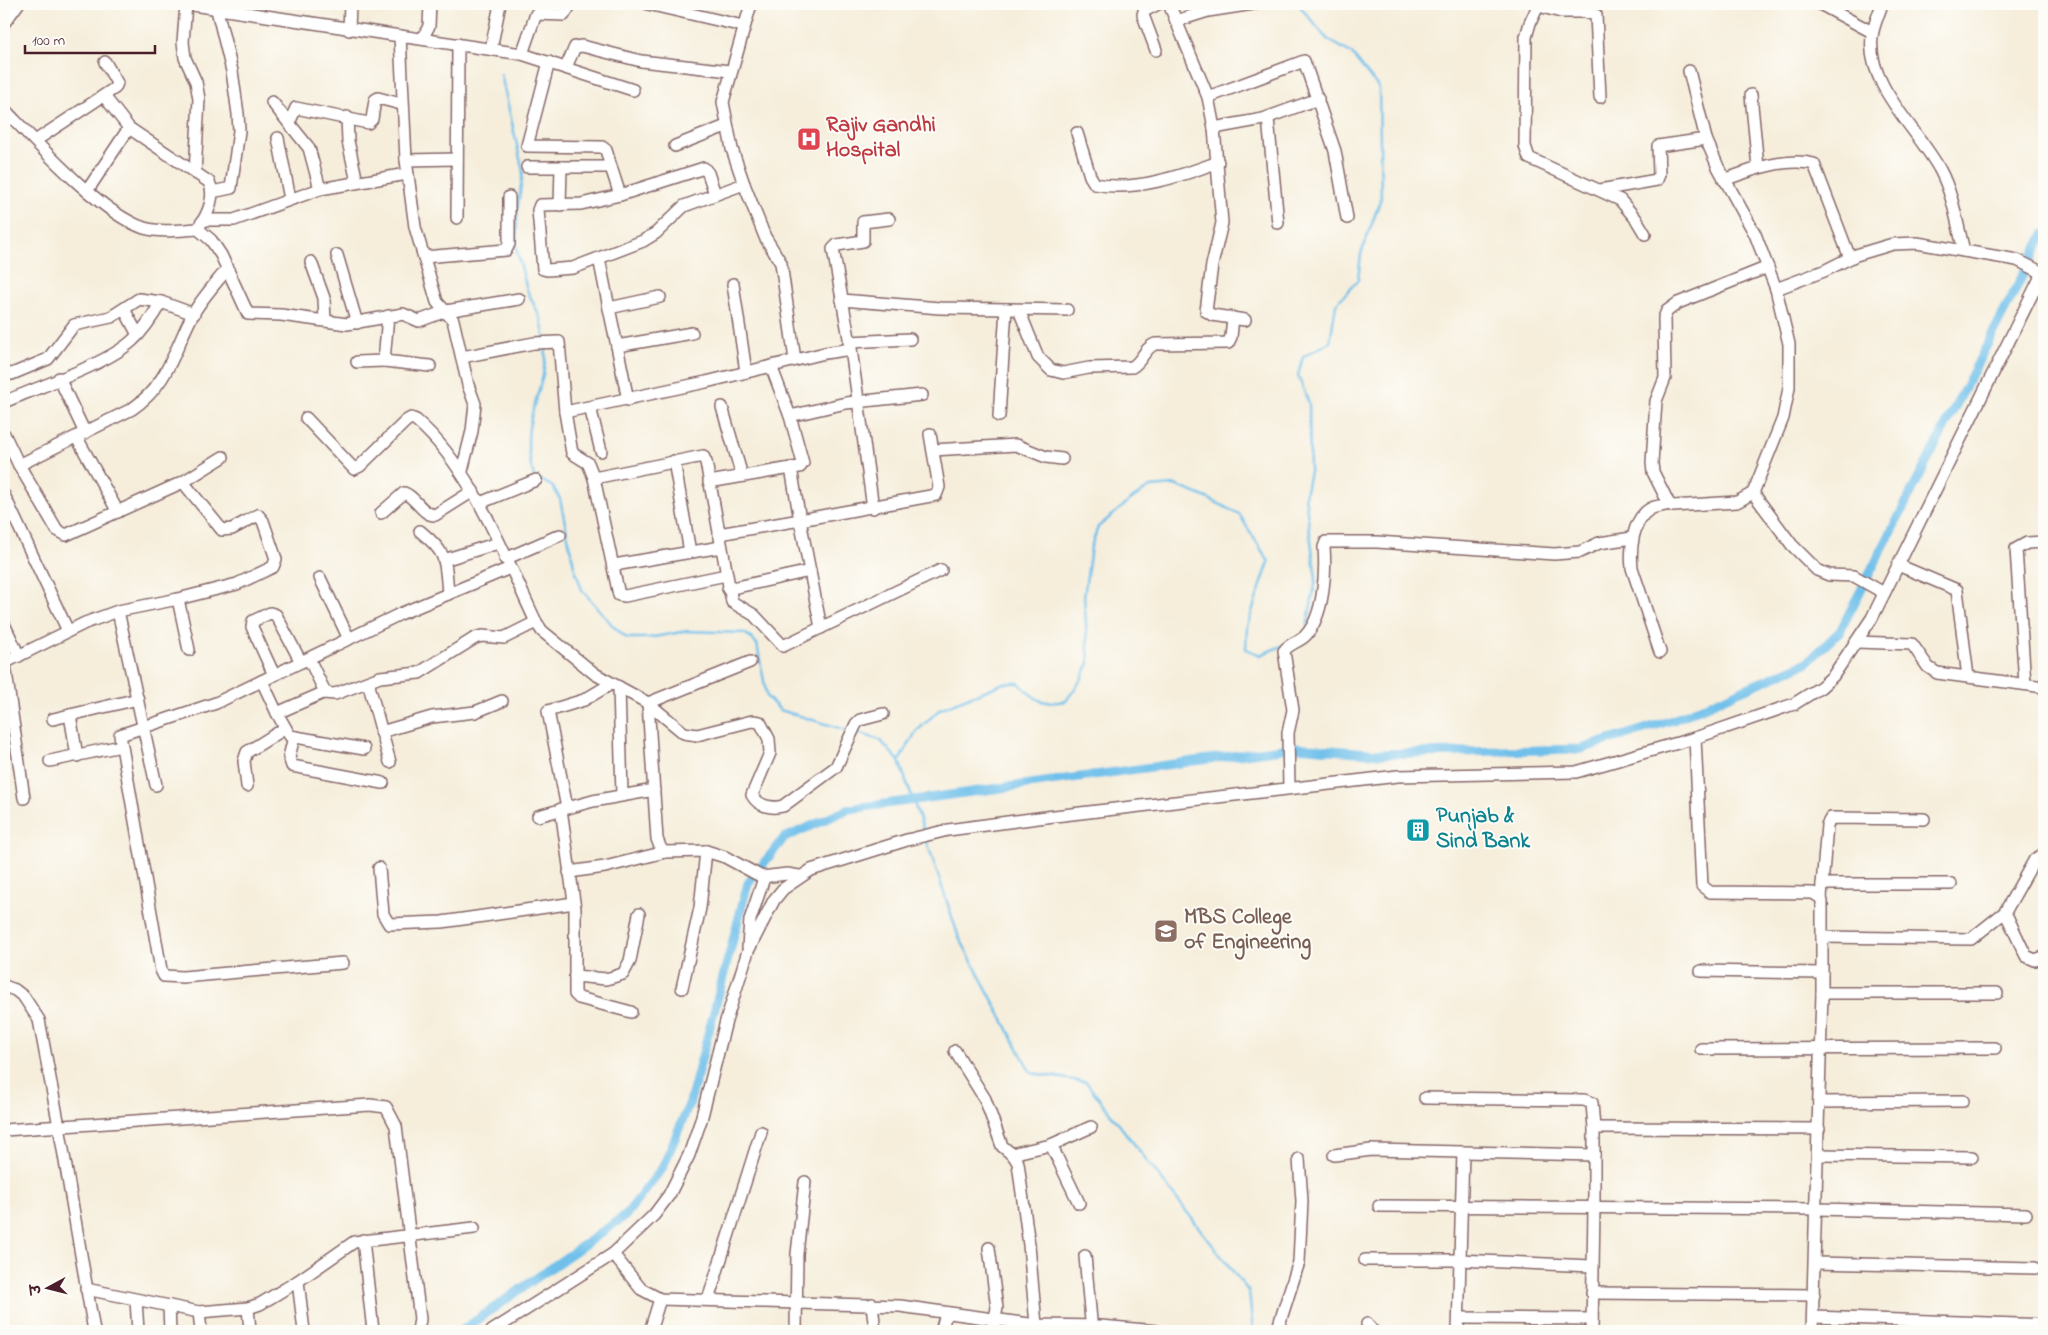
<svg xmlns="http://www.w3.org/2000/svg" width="2048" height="1335" viewBox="0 0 2048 1335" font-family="'Indie Flower','Playpen Sans Deva',sans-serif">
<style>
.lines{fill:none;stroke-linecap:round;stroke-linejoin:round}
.stream{stroke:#70c0eb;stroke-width:2.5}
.canal{stroke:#70c0eb;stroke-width:9}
.minor-casing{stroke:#866769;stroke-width:14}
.minor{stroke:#fff;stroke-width:11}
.labels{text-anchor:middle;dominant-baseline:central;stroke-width:4;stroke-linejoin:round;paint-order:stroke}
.health-label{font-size:22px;font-weight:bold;fill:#be3a42;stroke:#fdfcf7;text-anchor:start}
.culture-label{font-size:22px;font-weight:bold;fill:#0d838f;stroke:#fdfcf7;text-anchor:start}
.education-label{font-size:22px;font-weight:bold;fill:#785e54;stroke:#fdfcf7;text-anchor:start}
</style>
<rect width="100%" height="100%" fill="#fdfcf7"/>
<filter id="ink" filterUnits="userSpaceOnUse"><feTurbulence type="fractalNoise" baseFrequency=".02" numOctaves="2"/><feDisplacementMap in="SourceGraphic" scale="10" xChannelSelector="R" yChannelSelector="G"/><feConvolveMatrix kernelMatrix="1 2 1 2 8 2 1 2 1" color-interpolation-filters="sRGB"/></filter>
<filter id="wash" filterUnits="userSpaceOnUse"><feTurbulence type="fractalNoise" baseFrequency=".0096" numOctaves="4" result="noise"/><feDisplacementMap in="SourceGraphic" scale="20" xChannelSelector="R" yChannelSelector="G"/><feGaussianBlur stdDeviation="1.12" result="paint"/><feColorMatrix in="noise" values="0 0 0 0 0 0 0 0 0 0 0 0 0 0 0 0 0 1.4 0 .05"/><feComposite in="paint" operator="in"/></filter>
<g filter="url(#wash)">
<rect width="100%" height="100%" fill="#f6eedb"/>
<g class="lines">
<g class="stream">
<path d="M1298,4L1327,39L1351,53L1379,88L1381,198L1361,254L1358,280L1336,304L1330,342L1303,357L1298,375L1309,404L1310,471L1305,496L1316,579L1307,626"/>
<path d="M501,74L523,172L517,212L516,247L527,290L541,319L545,340"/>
<path d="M534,476C515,421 547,395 546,345"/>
<path d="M539,479L553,487L560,499L574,566L582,590L614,627L627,638H648L687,631L745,633L757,644L767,697L780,710L849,731"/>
<path d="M855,732L880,740L899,761L924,831"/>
<path d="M899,761L916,732L940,709L1004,683H1019C1036,701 1041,705 1066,701L1081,680L1089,663L1084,597L1091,547L1098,527L1133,498L1150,487L1175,485L1207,498L1239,514L1269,562L1247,626L1246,649L1260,655L1284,645"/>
<path d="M926,839L958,935L1031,1073L1086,1082L1249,1292L1253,1331"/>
</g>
<path class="canal" d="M461,1331L625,1216L663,1167L690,1102L748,883L784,838L849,809L1296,747L1380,754L1581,749L1673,720L1808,662L1840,631L2044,234"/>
</g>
</g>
<g filter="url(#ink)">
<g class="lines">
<g class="minor-casing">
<g id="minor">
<path d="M186,4L400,36L406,160L415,227L437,302L453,320L468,385L475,404L472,431L462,471"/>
<path d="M186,4L183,42L185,58L196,82L199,99L195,173"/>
<path d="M648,4L743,26"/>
<path d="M1169,4L1208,97L1214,128L1222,223L1212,265L1206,311L1212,315L1245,320"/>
<path d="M1539,4L1530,23L1526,37L1525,146L1529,158L1620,200L1636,219L1645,234"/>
<path d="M1820,4L1872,32"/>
<path d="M1882,4C1879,14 1873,26 1872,37C1866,85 1918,129 1940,170C1953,194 1957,224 1964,251L2017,260L2043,273"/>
<path d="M1539,6L1561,12H1584L1596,15L1600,97"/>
<path d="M1176,21L1208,11L1253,4"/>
<path d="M4,23L18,4"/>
<path d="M349,30L350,4"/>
<path d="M400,36L522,54L536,14L564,15L571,4"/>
<path d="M422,39L429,26L430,4"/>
<path d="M491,49L500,4"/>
<path d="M1156,50L1143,15L1144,11L1158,4"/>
<path d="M522,54L633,90"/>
<path d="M549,62L527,146L602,147L606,150L611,167"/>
<path d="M566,67L575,47L582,46L641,61L730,71"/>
<path d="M1689,71L1706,139L1718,167L1755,234L1776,289L1789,344V388L1783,418L1753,493L1737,502L1673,506L1669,504L1653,472L1652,463L1656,401L1665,378L1664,318L1667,311L1678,303L1768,267"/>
<path d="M1751,95L1758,167"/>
<path d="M104,96L129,128L209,182C216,196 208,214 200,225"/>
<path d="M1208,97L1304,61L1335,151L1347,218"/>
<path d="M272,102L309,148L320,189"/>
<path d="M4,109C37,143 100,213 144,228C161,233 180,230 198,229L211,240L221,255L248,314L281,315L347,324L403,314L419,321L446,311L519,299"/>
<path d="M347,117L348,141L357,182"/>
<path d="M1268,118L1278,223"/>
<path d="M289,123L296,108L368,123L372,119L375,100L378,98L401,104"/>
<path d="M1214,128L1263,119L1318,99"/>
<path d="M1077,133L1090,176L1095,184C1135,192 1181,176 1218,162"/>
<path d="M278,138L290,199"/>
<path d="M35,141L115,88L117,83L105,62"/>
<path d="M675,146L726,126"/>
<path d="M406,160L457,159"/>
<path d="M527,167H611L620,195L581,204L540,205L538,210L543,269L547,270L573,268L643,241L656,233L684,206L744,184L732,149L723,102L751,4"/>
<path d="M1724,180C1751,170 1785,157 1814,164L1850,258"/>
<path d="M744,184L765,237L781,263L795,360"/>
<path d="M1600,190L1657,180L1659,174L1658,146L1706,139"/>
<path d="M87,191L129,128"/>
<path d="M212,192L231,188L239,131L238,114L232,71L217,10"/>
<path d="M620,195L704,168L708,173L715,194"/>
<path d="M560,205L561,167"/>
<path d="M457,218L458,44"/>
<path d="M204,220H234L320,189L407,174"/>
<path d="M337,255L357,323"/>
<path d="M424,257L506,250L509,244V197"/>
<path d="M599,258L609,308"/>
<path d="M311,262L324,298L325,321"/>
<path d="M733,284L746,372"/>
<path d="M1776,289L1824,271L1856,255L1893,244L1917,243L1964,251"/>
<path d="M660,297L609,308L617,346L692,333"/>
<path d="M842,300L940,308L1067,310"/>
<path d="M124,309L138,335"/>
<path d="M1019,310L1038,357L1051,370L1063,373L1089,368L1132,367C1142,362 1144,348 1155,344L1228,343L1231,337L1233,318"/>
<path d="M849,342L910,339"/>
<path d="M617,346L628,400"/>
<path d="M851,349L825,353L706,382L565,412L572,453L588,463L594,478L703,456L706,462L732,602L754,615L783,646L941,570"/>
<path d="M462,357L534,343L559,342L565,412"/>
<path d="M384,361L430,366"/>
<path d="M357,362L384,361L388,316"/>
<path d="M771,366L790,416"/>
<path d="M4,373L12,374L48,359L74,325L111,317L139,299L161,302"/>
<path d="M59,378L85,433"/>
<path d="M4,402C38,387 108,364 133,340C145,329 153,316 161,302L194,314"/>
<path d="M590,407L601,451"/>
<path d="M722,407L742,476"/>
<path d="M999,416L1006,309"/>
<path d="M306,418L354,469L360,466L406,421L411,418L416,420C473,469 504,555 536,622L542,631L595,674L648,703L684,733L697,735L752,721L760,722L769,739L770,753L752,795C758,806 771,809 783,806L836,767L856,724L860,720L883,714"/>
<path d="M4,434L19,465L132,409C169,383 173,352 193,314C202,298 216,283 228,268"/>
<path d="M77,438L118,512"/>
<path d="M933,450L1016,445L1046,457L1062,459"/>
<path d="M674,461L690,552"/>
<path d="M19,465L57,530L66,535L183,482L223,457"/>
<path d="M594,478L619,595L625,596L726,575"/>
<path d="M709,482L791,468"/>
<path d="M1753,493L1792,545L1817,570L1829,575L1854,576L1884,593"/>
<path d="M4,495L68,631"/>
<path d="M480,503L536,480"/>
<path d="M873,508L851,349L833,249L837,245L863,241V222L889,219"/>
<path d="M381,513L404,493C416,497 422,515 435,515L473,491"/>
<path d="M420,531C448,554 445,559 448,594L510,568"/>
<path d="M719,534L800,520L791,468L800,467L803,463L790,416L846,403L922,395"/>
<path d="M505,559L560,535"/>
<path d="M444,560L498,543"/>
<path d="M614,565L721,547"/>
<path d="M1898,565L1957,590L1968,677"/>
<path d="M320,578L349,639"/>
<path d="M728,589L810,571"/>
<path d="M178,599L237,584L273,567L276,559L263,521L258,515L232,529L222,530L183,482"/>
<path d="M4,624L19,656"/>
<path d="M821,628L800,520L936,495L939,487L930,434"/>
<path d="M1857,642L1912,644L1928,667L1937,673L2044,687"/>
<path d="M1660,652L1632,568C1630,550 1632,520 1650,509C1655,506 1663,506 1669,504"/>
<path d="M309,659L325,692"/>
<path d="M750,662L648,703L657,839L661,849L665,852L706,851L725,857L762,877L787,874L799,876"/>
<path d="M274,675L252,627L253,621L270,613L276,615L301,662"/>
<path d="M262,681L277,713L323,693L335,694L380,677L419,673L475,638L482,636L504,638L536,622"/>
<path d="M368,682L390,762"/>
<path d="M2025,684L2016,549L2027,543L2044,542"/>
<path d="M619,687L622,795"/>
<path d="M277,713L290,736L364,749"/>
<path d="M70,715L77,756"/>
<path d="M53,719L138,699"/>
<path d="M381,732L432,717L475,712L502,701"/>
<path d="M294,737L289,757L292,766L383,783"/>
<path d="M1695,738L1702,886L1710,892L1813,893L1821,898L1822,902V993L1812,1331"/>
<path d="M50,761L121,746"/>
<path d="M156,785L118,611L178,599L189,650"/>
<path d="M247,786L244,761L247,752L284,729"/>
<path d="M1289,788L1288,733L1293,710L1284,651C1289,643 1300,642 1306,635C1324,615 1326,573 1324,547L1326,542H1377L1554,554L1580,552L1599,543L1632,538"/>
<path d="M24,798L5,665L8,661L85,623L118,611"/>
<path d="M567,808L548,711L584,700L611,684"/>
<path d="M561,809L575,909V994L579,998L631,1012"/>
<path d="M538,816L593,801L654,790"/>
<path d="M379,868L383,914L389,924L442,922L574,903"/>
<path d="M569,872L605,867L665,852"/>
<path d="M1822,884H1951"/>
<path d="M1821,898L1827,825L1831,818L1924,819"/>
<path d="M2005,912L2026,956L2035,960L2044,957"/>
<path d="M1822,937L1971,939L2005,912L2035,859L2044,854"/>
<path d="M748,947L750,920L764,878"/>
<path d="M343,963L183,977L164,976L161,970L120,735L216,703L400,614L448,594"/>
<path d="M1701,971L1822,973"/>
<path d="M575,976L606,979L623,974L630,961L639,914"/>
<path d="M4,986L15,990L24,997L39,1020L59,1126L94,1331"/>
<path d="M682,988L700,908L706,851"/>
<path d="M1822,993H1997"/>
<path d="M1701,1049L1995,1048"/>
<path d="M955,1051L985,1099L1002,1146L1014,1156L1018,1163L1029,1245L1036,1325"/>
<path d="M1425,1098L1584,1100L1592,1103L1594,1128V1208L1592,1331"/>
<path d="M1819,1102L1963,1101"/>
<path d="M1594,1128L1819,1129"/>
<path d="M4,1130L370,1105L386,1107L396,1126L420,1319L418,1331"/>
<path d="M1051,1145L1079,1203"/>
<path d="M1011,1154L1051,1145L1091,1127"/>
<path d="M1334,1155L1371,1150L1594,1155"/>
<path d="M1818,1155L1972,1157"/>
<path d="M1379,1206L1816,1209L2026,1214"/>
<path d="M363,1240L373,1331"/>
<path d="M989,1248L997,1308L992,1331"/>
<path d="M613,1254L641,1289L660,1299L900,1306L1036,1325L1101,1326L1156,1331"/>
<path d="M1085,1256L1092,1331"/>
<path d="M1365,1260H1459L1592,1266"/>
<path d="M1815,1263L2035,1268"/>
<path d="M298,1281L304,1331"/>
<path d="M86,1289L199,1312L248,1308L260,1304L298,1281L354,1242L474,1228"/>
<path d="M1592,1293L1814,1295"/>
<path d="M136,1300L138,1331"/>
<path d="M708,1300L761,1132"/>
<path d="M872,1304L875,1331"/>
<path d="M169,1306L170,1331"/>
<path d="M248,1308L250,1331"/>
<path d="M199,1312L201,1331"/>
<path d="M1813,1317L2044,1325"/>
<path d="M1459,1318L1592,1319"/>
<path d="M1367,1324L1373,1331"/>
<path d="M492,1331L613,1254L654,1215L669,1195L689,1155L701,1120L726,1021L748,951L774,900L783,889L811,870L907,840L948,830L1046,817L1398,776L1576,772L1695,738L1794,704L1821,687L1833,676L1872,618L2044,270"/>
<path d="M650,1331L660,1299"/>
<path d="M796,1331L797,1254L805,1182"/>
<path d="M941,1331L946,1314"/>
<path d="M1277,1331L1299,1262L1302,1201L1299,1159"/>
<path d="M1458,1331L1463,1152"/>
</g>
</g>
<use href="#minor" class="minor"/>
</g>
</g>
<defs>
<g id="hospital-square" transform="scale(1.25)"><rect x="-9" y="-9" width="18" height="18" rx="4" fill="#e0444e" stroke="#fdfcf7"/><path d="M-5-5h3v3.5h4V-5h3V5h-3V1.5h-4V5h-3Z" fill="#fff"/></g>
<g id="building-square" transform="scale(1.25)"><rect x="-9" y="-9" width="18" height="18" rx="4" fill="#0f9aa8" stroke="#fdfcf7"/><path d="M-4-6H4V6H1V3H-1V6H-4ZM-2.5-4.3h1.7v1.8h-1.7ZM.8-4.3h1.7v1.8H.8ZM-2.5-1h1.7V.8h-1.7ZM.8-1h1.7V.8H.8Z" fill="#fff"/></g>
<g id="university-square" transform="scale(1.25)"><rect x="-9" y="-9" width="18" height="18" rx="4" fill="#8d6e63" stroke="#fdfcf7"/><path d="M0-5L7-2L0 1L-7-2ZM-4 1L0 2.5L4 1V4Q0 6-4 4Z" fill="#fff"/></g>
</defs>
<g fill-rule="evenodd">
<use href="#hospital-square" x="809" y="139"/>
<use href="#building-square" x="1418" y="830"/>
<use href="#university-square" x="1166" y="931"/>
</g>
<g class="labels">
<g class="health-label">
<text x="826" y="126">Rajiv Gandhi<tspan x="826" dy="25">Hospital</tspan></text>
</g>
<g class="culture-label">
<text x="1436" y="817">Punjab &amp;<tspan x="1436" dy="25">Sind Bank</tspan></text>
</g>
<g class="education-label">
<text x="1184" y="918">MBS College<tspan x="1184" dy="25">of Engineering</tspan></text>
</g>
</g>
<rect width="2048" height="1335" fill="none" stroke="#fdfcf7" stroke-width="20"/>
<g transform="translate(48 1288) rotate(263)" stroke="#fdfcf7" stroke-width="4" paint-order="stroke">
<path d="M0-4L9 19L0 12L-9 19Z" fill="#4a1f2b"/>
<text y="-8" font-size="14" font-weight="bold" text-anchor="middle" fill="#4a1f2b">उ</text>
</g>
<path d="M25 45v8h130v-8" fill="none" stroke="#4a1f2b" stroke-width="2.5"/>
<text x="32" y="45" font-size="15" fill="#4a1f2b" stroke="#fdfcf7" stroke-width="4" paint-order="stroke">100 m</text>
</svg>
